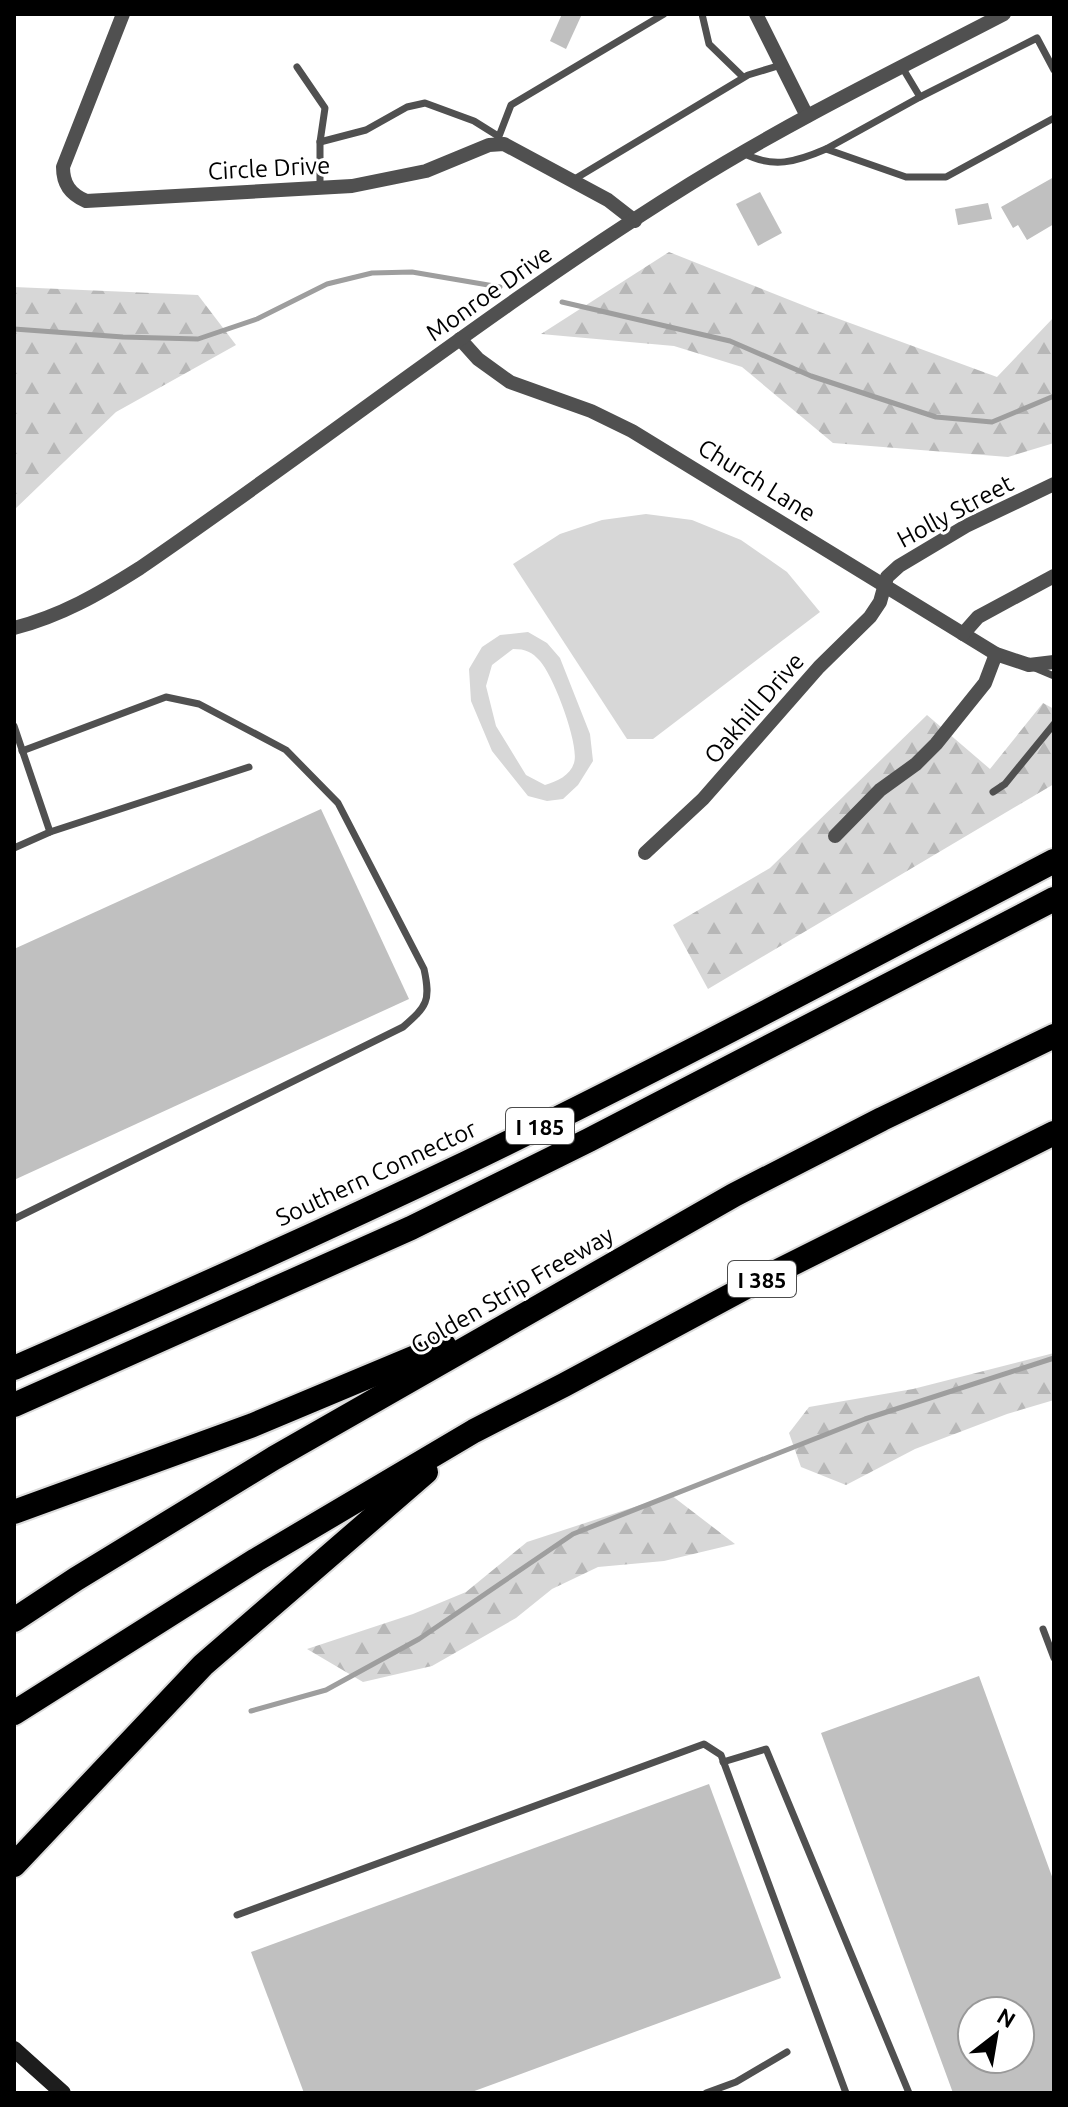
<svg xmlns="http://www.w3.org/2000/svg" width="1068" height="2107" viewBox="0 0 1068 2107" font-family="Ubuntu,sans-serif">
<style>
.green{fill:#d7d7d7;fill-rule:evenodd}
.forest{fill:url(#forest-firs)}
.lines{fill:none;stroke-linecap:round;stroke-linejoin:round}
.stream{stroke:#9e9e9e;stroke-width:5}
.building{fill:#c0c0c0;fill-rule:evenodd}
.highway-casing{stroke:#dbdbdb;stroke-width:28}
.lane{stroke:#505050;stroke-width:7}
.street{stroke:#505050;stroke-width:14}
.secondary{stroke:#1d1d1d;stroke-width:16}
.highway{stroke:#000;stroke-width:24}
.labels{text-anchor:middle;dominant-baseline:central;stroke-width:6;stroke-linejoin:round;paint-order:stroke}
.shield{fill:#fff;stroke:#4c4c4c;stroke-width:2}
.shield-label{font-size:22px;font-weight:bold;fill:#000}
.street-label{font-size:24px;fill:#000;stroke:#fff}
</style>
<defs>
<pattern id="forest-firs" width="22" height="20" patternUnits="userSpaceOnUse" patternTransform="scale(2)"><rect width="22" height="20" fill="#d7d7d7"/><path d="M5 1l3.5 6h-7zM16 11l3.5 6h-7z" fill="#b7b7b7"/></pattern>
</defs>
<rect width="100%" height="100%" fill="#fff"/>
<g class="green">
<path d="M646,514L692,520L741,540L787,572L820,612L653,739H627L513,564L560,534L602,520Z"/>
<path d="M528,632L547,643L560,658L590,734L593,761L578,785L563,799L547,801L528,796L492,751L471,701L469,669L482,647L500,635ZM513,649C526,649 532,652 540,661C553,675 580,745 574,763C570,776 557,781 545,785L526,775L496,726L486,686L492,665Z"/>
</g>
<g class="forest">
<path d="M669,252L820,312L997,377L1054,317V443L1008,457L833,443L742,367L674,346L541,334Z"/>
<path d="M14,287L198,295L236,345L116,412L14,510Z"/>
<path d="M1043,703L1054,709V784L708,989L673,925L770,868L927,715L990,769Z"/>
<path d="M1054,1353V1400L1007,1414L915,1449L846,1485L801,1467L789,1433L809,1407L913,1389Z"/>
<path d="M671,1495L735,1544L664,1561L598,1567L552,1589L516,1618L432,1666L363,1682L307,1649L413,1614L466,1592L527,1542Z"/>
</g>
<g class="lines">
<g class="stream">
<path d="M562,302L730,341L811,376L936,417L992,422L1054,396"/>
<path d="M14,329L123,337L198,339L257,319L327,284L372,273L412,272L500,287"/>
<path d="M251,1711L326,1690L419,1639L573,1534L865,1419L1054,1358"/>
</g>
</g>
<g class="building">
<path d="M562,14H582L566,49L550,41Z"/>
<path d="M1054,177V224L1027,240L1018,225L1013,228L1001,207Z"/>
<path d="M760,192L782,233L758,246L736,204Z"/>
<path d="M988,203L992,219L958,225L955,209Z"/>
<path d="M321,809L409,999L14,1180V949Z"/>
<path d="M979,1676L1054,1882V2093H953L821,1733ZM972,2011H1020V2059H972Z"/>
<path d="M709,1784L781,1978L469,2093H304L251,1952Z"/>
</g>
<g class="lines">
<g class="highway-casing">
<g id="highway">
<path d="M14,1368C166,1302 317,1234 466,1163C665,1067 859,963 1054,861"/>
<path d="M14,1405L411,1228L589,1140L1054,899"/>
<path d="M14,1512L253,1425L444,1345"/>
<path d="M14,1620L76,1579L274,1458L734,1195L882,1119L1054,1036"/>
<path d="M14,1713L256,1560L474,1431L564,1385L750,1285L1054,1133"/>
<path d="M14,1865L203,1665L426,1472"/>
</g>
</g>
<g class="lane">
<path d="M702,14L709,44L743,77"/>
<path d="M297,67L325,108L320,142V188"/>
<path d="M902,67L920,97"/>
<path d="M1054,70L1037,38L920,97L826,149L906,177H946L1054,118"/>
<path d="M320,142L366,130L407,107L425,103L474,121L498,136"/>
<path d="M496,144L511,105L664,14"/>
<path d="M743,153C773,169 796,162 826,149"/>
<path d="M573,180L748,75L781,65"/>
<path d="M1035,668L1054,676"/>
<path d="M14,726L50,832"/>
<path d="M993,792L1005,784L1054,724"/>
<path d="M14,848L50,832L249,767"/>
<path d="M14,1219L403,1027C427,1006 431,1001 424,969L338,803L286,750L199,704L166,697L22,751"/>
<path d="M1043,1629L1054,1658"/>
<path d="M723,1762L766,1749L909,2093"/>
<path d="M237,1915L704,1744L721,1755L846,2093"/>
<path d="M706,2093L736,2082L787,2052"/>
</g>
<g class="street">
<path d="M123,14L63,167C63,184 70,194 86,201L352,186L426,171L489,145L504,144L608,200L635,221"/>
<path d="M756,14L807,116"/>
<path d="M460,339L478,359L510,382L591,411L632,431L996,654L1029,665L1054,662"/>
<path d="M14,628C61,616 99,594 140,568C324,442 500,302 690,184C791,121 898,69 1004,14"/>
<path d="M963,634L978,617L1054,576"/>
<path d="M835,836L880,790L916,764L936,744L985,683L996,654"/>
<path d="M645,853L703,799L819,667L870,617L880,602L887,577L899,566L966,526L1054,484"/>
</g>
<path class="secondary" d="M14,2049L63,2093"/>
<use href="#highway" class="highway"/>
</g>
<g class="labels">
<g class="shield">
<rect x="506" y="1108" width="68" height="36" rx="6"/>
<rect x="728" y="1261" width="68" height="36" rx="6"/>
</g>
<g class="shield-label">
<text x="540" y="1126">I 185</text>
<text x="762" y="1279">I 385</text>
</g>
<g class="street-label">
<text transform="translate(269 168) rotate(-3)">Circle Drive</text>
<text transform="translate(489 293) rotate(-35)">Monroe Drive</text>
<text transform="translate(757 480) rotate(32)">Church Lane</text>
<text transform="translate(955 511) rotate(-28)">Holly Street</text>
<text transform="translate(754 708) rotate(-49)">Oakhill Drive</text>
<text transform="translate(376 1173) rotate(-25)">Southern Connector</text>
<text transform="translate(512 1290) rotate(-30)">Golden Strip Freeway</text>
</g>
</g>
<rect width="1068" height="2107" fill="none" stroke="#000000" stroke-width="32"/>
<g transform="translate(996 2035) rotate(31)"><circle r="38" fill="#ffffff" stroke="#999999" stroke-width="2"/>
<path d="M0-6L14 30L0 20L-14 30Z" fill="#000000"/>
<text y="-12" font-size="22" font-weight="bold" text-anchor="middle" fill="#000000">N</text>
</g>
</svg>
